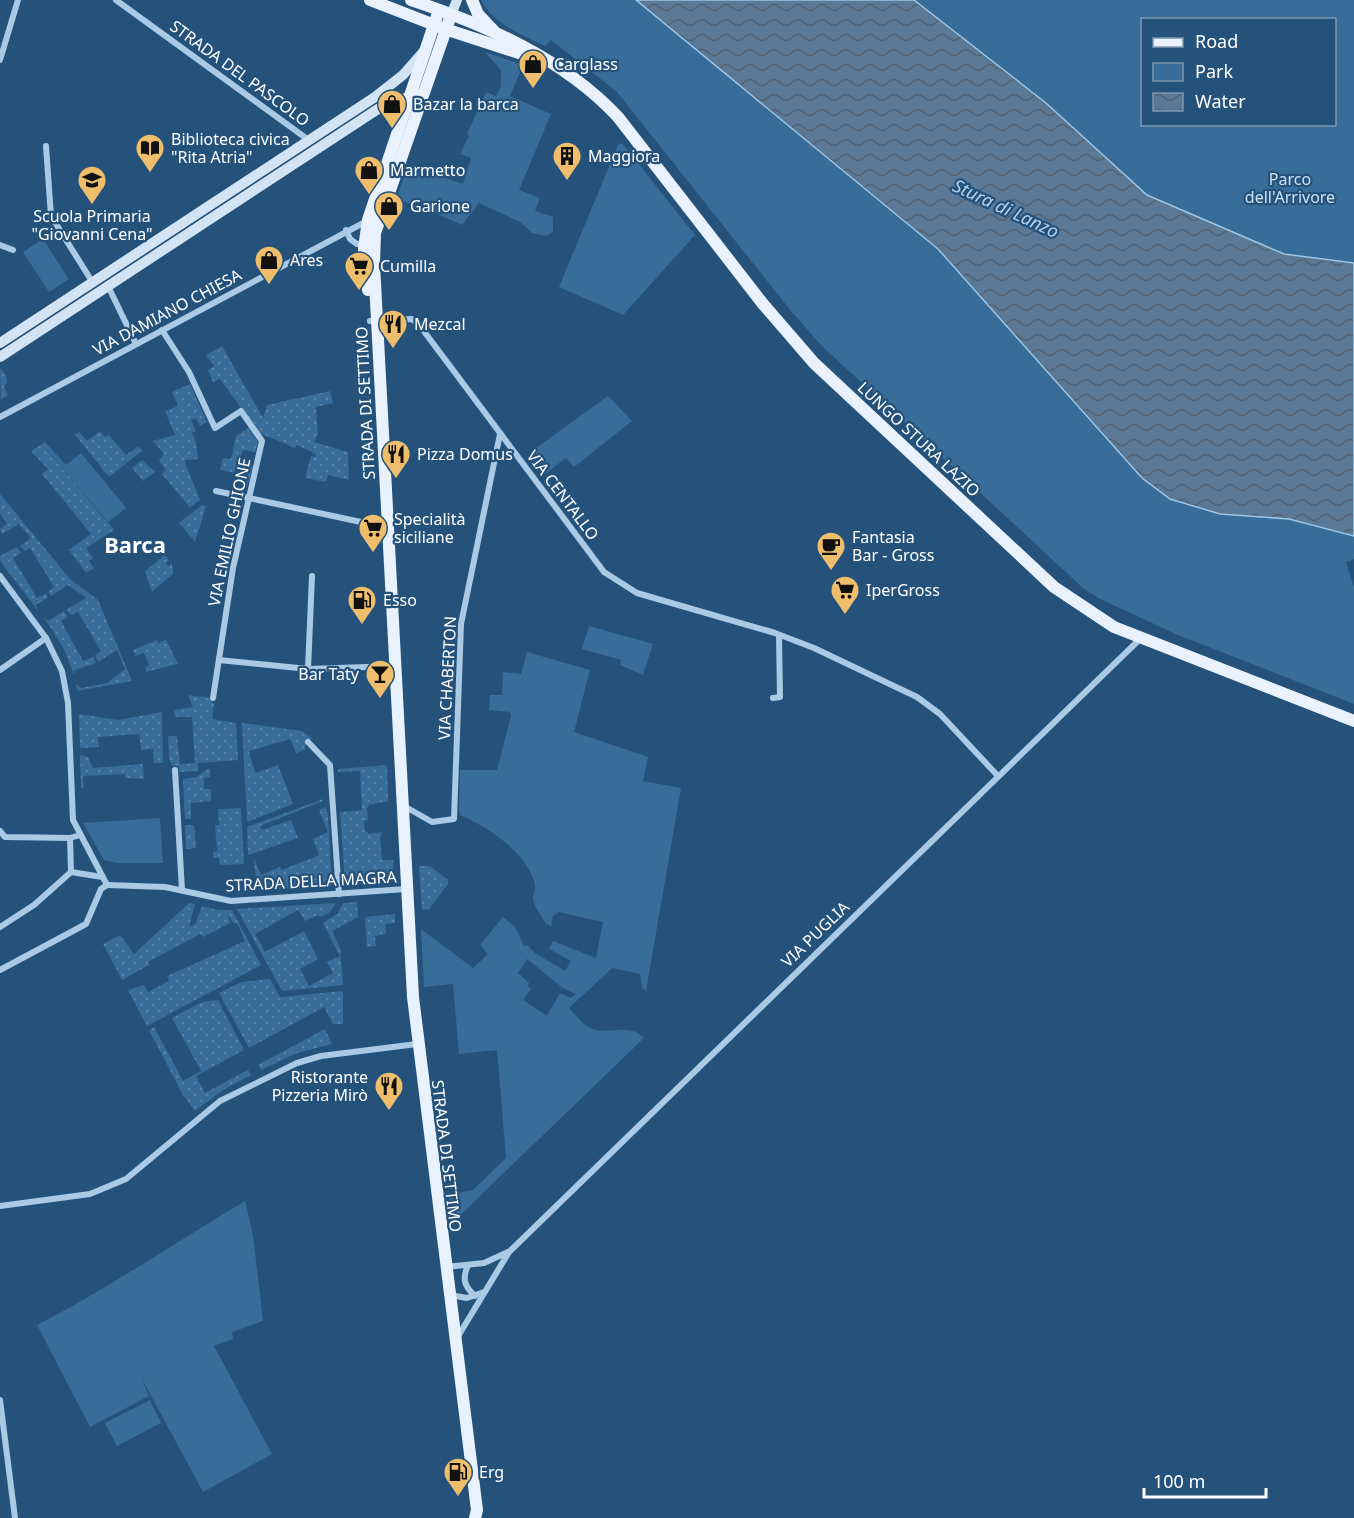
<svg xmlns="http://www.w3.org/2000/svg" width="1354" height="1518" viewBox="0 0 1354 1518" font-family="'Noto Sans',sans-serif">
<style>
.green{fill:#386c99;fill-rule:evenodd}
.garden{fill:url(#garden-dots)}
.water{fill:url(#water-waves);stroke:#9dc5e5;stroke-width:1.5}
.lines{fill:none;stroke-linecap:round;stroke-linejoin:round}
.minor{stroke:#a9c9e5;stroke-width:6}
.secondary{stroke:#d2e4f4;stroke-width:10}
.primary{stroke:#e9f2fc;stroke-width:12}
.labels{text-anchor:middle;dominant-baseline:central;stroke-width:4.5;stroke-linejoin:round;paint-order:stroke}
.poi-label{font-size:16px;fill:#fff;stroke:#25527b;text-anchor:start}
.street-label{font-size:16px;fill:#fff;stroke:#25527b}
.park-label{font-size:16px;fill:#cbe1f4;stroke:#25527b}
.water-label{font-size:18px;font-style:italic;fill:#b4d2ec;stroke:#25527b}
.district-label{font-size:22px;font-weight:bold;fill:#fff;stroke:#25527b}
</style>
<defs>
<pattern id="garden-dots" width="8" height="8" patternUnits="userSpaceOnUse" patternTransform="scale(1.5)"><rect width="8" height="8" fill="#386c99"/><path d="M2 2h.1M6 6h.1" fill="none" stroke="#5682a8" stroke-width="1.8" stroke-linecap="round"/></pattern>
<pattern id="water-waves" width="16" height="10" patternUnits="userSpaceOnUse" patternTransform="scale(1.5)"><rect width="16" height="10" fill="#597997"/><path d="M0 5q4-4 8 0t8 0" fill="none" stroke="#526272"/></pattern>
</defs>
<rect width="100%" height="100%" fill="#25527b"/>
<g class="green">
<path d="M481,0H636L938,249L1142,478L1220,514L1289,519L1354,536V559L1346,562L1354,587V704L1178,635L1100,599L1083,588L822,346L791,311L617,92L551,40L545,46C522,35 493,24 481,0Z"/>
<path d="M823,0H1354V264L1082,223ZM1142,20H1334V124H1142Z"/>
<path d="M485,52L523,65L510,96L551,114L519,190L540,198L535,211L553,217V232L546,236L532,233L520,222L479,203L462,225L422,207L396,199L408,166L463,184L471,158L460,154L469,136L467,134L486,92L496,96L501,86V70Z"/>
<path d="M622,143L695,235L623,315L559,287L618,145Z"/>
<path d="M43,239L69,279L49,292L23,252Z"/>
<path d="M608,396L632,421L574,467L566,458L544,475L529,453Z"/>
<path d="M45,442L66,465L81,453L126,508L108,522L42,444Z"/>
<path d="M589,626L653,644L643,675L620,665L621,660L582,649Z"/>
<path d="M527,652L590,670L574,732L648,757L643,781L681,788L646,991L642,988L640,974L612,968L569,1008C575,1014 582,1024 590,1028C609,1036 627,1022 644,1038L452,1223L448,1195L473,1190L506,1158L497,1050L459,1054L453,984L424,987L421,929L473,968L488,954L480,945L503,917L515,927L524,946L527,945L535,953L565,971L571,961L549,949L553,941L596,958L603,922L559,912L553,916L551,926L546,924C542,917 534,907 533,899C533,894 536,890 535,885C527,852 489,828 460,815L459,810L460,770H497L511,715L510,712L489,710L490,695H502L503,672L521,674ZM527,959L563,988L576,994L571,998L560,993L547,1016L523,1000L531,989L528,986L529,983L518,973Z"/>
<path d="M160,818L163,863H118L104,860L83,823Z"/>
<path d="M245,1201L253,1235L263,1321L232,1332L233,1339L214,1346L272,1454L203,1492L142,1379L149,1396L90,1427L37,1325C109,1288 176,1242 245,1201Z"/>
<path d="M150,1400L161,1423L117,1446L105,1423Z"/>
</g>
<g class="garden">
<path d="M222,346L263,418L267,405L330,391L333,403L316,407L318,434L314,442L348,452L349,480L328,475L326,482L305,478L311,456L315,457L316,454L297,445L295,448L259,433L220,379L213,382L208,370L214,366L206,355Z"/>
<path d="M0,368C5,371 10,383 4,387L8,395L1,399Z"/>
<path d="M190,384L207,422L200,426L196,418L191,420L196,431L192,433L196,442L198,459L184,460L200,500L190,508L162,474L166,470L159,461L164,454L153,441L175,435L165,411L178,406L172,392Z"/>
<path d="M248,428L258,442L255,452L243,450L239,462L253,466L247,487L242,486L243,471L235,469L234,473L220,470L223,458L231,459L236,436Z"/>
<path d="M100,431L105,437L109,435L126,455L137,447L143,450L109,477L75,435L79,432L87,441Z"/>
<path d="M42,444L114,530L86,548L93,558L89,561L94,568L86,573L69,550L91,534L42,474L48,469L31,451Z"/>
<path d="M142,460L155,472L143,481L132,468Z"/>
<path d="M0,494L70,579L98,600L132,681L77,691L76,684L81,688L107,683L125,669L117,650L98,662L95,655L101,651L78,612L72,615L66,610L86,598L68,585L51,596L48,592L54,587L30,548L25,551L20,546L31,538L19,524L2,534L0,529L7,524L0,513Z"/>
<path d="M202,505L206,506L195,542L179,523Z"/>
<path d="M17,547L21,553L13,558L37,598L46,593L48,597L36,605L39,612L0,561V556Z"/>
<path d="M165,555L169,560L166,563L169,566L172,563L173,574L152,592L145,571Z"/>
<path d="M64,611L67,617L61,621L83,661L93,657L96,663L75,670L74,675L65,651L44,617L48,621Z"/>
<path d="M157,640L158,643L166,640L178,664L146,672L145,667L149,665L144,653L135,656L133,650Z"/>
<path d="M188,695L210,698L214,704L212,719L236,723L238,760L198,763V771L179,772V766L172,765L169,759L168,736H177L180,764L195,763L192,717H175L174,710L193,707Z"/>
<path d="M162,712L163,763H154L153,749L141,750L139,734L98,737L99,747L80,748L79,714L118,720Z"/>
<path d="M242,723L302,731L312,738L305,746L306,749L296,753L290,739L249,751L255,773L278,765L293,804L247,822Z"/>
<path d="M80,755L88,757L93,768L143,764L144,779L126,778L125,774L83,776L84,788H81Z"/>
<path d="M387,765L388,801L369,805L367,809L368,820L364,821L365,830L369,834L382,832L380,837L382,860H393L394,882L345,885L340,812L362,810L360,771L338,772V769Z"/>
<path d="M210,768V777L204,778V789H211V801L191,803V819H185L183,779L196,777Z"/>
<path d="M323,799V801L260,826L262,830L291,820L298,838L248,855L247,827Z"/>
<path d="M326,807L328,815L332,886L257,890L254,859L261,875L280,867L282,870L319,855L313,839L328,832L319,810Z"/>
<path d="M241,808L244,864L220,865L219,858H213V852L217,851L215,825H219L218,809Z"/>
<path d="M185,825H194L196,848L186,849Z"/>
<path d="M419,866H430L448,880V884L429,909L422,910Z"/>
<path d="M357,902L358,917L332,931L340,948L343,985L282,991L237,909L336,903L329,913L320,917L318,915L305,921L298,910L255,934L265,952L304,931L318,959L300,969L309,986L333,973L327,962L340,956L323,923L338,913L343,903Z"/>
<path d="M189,903L195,904L189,927L195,924L202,906L218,910H232L261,965L147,1026L128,990L144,985L148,992L169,981L167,976L245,941L237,923L234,924L228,915L230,923L203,937L200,934L148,962L149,965L122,980L103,944L120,935L134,954Z"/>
<path d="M395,914V923L385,924L386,934L375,936L376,946L367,947L365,917Z"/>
<path d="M270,979L280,997L343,991V1024H333L324,1007L249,1048L219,993L241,982Z"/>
<path d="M218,1000L244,1050L196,1076L205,1093L248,1070L251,1075L223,1090L195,1111L183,1095L149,1030L154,1027L183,1081L201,1071L172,1018L202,1002Z"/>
<path d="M325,1029L332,1044L297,1053L261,1070L258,1065Z"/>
</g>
<path class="water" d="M636,0H914L1046,103L1147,195L1284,254L1354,263V536L1289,519L1220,514L1170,499L1142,478L938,249Z"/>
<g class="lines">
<g class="minor">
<path d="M116,0L310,141"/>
<path d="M0,60L18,0"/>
<path d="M46,146L51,216L93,283"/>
<path d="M346,230L350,239L357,244H365"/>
<path d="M0,245L13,250"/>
<path d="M108,286L136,344"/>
<path d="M370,321L412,319L420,326L604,572L637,593L775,633L814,648L917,697L940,714L998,776"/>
<path d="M162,330L189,372L215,428L241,411L262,441L233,568L213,698"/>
<path d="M0,417L367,221"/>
<path d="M216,491L375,525L388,526"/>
<path d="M0,576L46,638L62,671L68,703L73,820L107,885"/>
<path d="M219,660L308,669L396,666"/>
<path d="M308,669L312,576"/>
<path d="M0,670L46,638"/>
<path d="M773,698L780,697L779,635"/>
<path d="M308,742L330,765L339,894"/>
<path d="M175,770L182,890"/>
<path d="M404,806L432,822L454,819L461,624L500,434"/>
<path d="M0,831L5,837L70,838L80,835"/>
<path d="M71,872L102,877"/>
<path d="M107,885L165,887L231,901L406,889"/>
<path d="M0,927L34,905L71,872L70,838"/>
<path d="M0,970L86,924L101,889L107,885"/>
<path d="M0,1206L90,1194L126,1179L220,1101L297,1063L321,1056L417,1044"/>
<path d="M468,1265C462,1279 464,1286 475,1296"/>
<path d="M446,1267L484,1263L508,1252"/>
<path d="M450,1295L467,1298L484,1292"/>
<path d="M457,1338L509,1252L1141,638"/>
<path d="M0,1400L15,1518"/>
</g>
<g class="secondary">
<path d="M451,15L457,0"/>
<path d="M0,343L375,97L403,75L424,51"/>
<path d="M0,357L381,107L417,94"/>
</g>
<g class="primary">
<path d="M370,0L445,29L525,55"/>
<path d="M411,0C486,25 563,58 618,117L763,304L814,363L1054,587L1114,627L1354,721"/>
<path d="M472,0L478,14L494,31"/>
<path d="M451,15L380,219L375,233L374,264L413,997L477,1510L475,1518"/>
<path d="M368,290L364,248L368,220L439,10"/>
</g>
</g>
<defs>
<g id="shop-pin" transform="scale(1.5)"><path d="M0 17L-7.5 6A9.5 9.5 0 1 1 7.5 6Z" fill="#eebe6d" stroke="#25527b"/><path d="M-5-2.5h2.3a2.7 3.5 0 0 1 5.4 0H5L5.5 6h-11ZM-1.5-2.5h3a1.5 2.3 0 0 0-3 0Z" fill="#111"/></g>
<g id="library-pin" transform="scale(1.5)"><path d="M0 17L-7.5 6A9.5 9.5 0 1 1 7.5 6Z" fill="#eebe6d" stroke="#25527b"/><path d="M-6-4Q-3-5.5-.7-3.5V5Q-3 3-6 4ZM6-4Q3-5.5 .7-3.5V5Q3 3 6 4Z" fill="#111"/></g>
<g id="building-pin" transform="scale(1.5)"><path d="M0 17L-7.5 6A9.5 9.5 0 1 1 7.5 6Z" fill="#eebe6d" stroke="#25527b"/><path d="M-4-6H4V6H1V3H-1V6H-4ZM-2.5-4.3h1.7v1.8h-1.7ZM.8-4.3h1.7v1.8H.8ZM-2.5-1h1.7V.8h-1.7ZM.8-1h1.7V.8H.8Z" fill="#111"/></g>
<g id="school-pin" transform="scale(1.5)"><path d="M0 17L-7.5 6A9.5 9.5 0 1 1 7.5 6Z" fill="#eebe6d" stroke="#25527b"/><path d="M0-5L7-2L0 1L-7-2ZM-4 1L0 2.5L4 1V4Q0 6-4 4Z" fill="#111"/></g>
<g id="supermarket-pin" transform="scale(1.5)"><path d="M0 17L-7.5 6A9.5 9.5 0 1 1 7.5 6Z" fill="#eebe6d" stroke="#25527b"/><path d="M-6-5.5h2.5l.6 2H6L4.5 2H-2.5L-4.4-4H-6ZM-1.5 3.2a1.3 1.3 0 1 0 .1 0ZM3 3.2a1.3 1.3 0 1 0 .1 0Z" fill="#111"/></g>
<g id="restaurant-pin" transform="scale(1.5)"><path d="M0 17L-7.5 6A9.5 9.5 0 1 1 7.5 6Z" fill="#eebe6d" stroke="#25527b"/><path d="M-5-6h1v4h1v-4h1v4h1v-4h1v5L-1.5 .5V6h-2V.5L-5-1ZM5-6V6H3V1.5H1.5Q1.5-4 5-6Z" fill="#111"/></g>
<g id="cafe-pin" transform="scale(1.5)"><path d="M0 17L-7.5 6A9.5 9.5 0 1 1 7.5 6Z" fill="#eebe6d" stroke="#25527b"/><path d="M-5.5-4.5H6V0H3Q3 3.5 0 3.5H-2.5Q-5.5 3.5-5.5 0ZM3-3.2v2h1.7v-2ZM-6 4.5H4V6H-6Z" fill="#111"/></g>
<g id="fuel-pin" transform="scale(1.5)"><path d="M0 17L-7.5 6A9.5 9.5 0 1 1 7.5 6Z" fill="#eebe6d" stroke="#25527b"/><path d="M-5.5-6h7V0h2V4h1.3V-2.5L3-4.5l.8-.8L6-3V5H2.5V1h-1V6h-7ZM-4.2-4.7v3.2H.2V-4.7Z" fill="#111"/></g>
<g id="bar-pin" transform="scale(1.5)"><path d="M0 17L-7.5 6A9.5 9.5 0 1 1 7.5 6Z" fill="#eebe6d" stroke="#25527b"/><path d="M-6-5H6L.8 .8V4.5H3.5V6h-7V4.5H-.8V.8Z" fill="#111"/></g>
</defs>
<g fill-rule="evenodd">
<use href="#shop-pin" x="533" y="64"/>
<use href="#shop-pin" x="392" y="104"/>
<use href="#library-pin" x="150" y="148"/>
<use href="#building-pin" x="567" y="156"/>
<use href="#shop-pin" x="369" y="170"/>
<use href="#school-pin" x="92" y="180"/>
<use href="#shop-pin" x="389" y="206"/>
<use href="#shop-pin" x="269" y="260"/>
<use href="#supermarket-pin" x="359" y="266"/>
<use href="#restaurant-pin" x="393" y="324"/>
<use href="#restaurant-pin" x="396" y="454"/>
<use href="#supermarket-pin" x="373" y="528"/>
<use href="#cafe-pin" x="831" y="546"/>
<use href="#supermarket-pin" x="845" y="590"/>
<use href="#fuel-pin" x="362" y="600"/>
<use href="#bar-pin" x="380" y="674"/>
<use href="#restaurant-pin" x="389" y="1086"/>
<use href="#fuel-pin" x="458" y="1472"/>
</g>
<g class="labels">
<g class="poi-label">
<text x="554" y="64">Carglass</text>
<text x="413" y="104">Bazar la barca</text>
<text x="171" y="139">Biblioteca civica<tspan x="171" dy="18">"Rita Atria"</tspan></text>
<text x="588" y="156">Maggiora</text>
<text x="390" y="170">Marmetto</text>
<text x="410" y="206">Garione</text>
<text x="92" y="216" text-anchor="middle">Scuola Primaria<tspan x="92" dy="18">"Giovanni Cena"</tspan></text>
<text x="290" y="260">Ares</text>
<text x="380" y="266">Cumilla</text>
<text x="414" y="324">Mezcal</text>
<text x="417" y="454">Pizza Domus</text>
<text x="394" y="519">Specialità<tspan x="394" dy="18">siciliane</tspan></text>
<text x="852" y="537">Fantasia<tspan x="852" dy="18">Bar - Gross</tspan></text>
<text x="866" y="590">IperGross</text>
<text x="383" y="600">Esso</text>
<text x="359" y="674" text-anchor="end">Bar Taty</text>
<text x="368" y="1077" text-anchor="end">Ristorante<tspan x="368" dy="18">Pizzeria Mirò</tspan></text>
<text x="479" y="1472">Erg</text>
</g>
<g class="street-label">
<text transform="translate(240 73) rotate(36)">STRADA DEL PASCOLO</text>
<text transform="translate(167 312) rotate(-28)">VIA DAMIANO CHIESA</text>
<text transform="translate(365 403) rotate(-93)">STRADA DI SETTIMO</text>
<text transform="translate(919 439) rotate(43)">LUNGO STURA LAZIO</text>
<text transform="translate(563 495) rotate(53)">VIA CENTALLO</text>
<text transform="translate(229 532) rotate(-78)">VIA EMILIO GHIONE</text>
<text transform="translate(447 678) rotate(-87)">VIA CHABERTON</text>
<text transform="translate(311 881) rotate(-3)">STRADA DELLA MAGRA</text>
<text transform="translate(815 934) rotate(-44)">VIA PUGLIA</text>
<text transform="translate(447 1156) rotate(83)">STRADA DI SETTIMO</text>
</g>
<g class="park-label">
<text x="1290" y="179">Parco<tspan x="1290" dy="18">dell'Arrivore</tspan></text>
</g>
<g class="water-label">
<text transform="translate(1006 208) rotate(25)">Stura di Lanzo</text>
</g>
<g class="district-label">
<text x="135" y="544">Barca</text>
</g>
</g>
<rect x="1141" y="18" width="195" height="108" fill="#25527b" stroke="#7c97b0" stroke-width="1.5"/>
<rect x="1153" y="38" width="30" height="9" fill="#e9f2fc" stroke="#7c97b0" stroke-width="1.5"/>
<text x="1195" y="48" font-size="18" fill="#ffffff">Road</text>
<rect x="1153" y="63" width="30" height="18" fill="#386c99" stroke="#7c97b0" stroke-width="1.5"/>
<text x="1195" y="78" font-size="18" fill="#ffffff">Park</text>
<rect x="1153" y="93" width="30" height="18" fill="url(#water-waves)" stroke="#7c97b0" stroke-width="1.5"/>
<text x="1195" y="108" font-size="18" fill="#ffffff">Water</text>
<path d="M1144 1488v9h122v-9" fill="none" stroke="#ffffff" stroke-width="3"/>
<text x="1153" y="1488" font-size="18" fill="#ffffff" stroke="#25527b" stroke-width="4.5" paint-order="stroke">100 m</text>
</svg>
